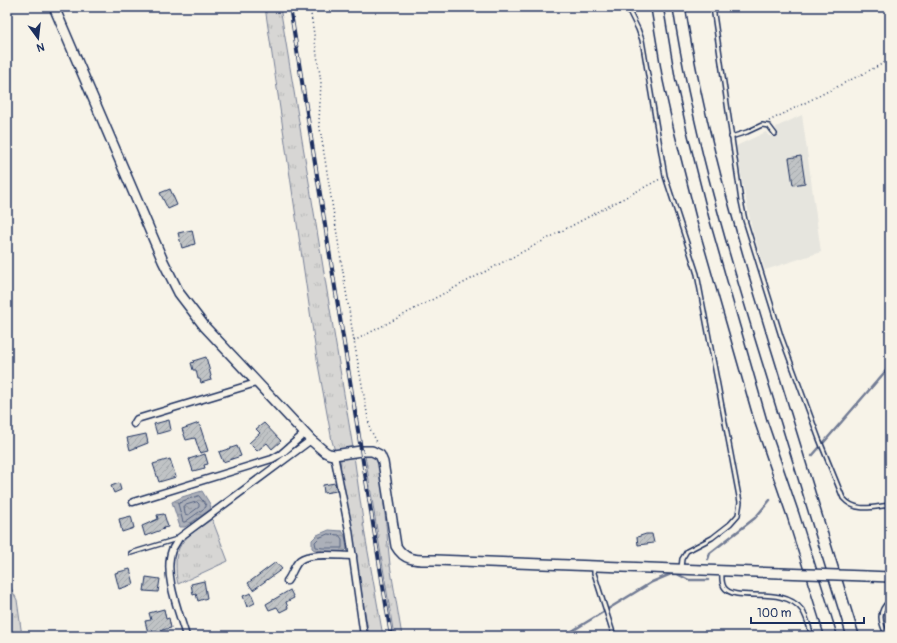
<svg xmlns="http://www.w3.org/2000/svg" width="897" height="643" viewBox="0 0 897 643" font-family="Pangolin,sans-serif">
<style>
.built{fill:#e6e5de}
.grass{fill:url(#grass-tufts);stroke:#798299}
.water{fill:url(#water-ripples);stroke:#727c95}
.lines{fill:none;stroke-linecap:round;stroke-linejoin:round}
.shore{stroke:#556382;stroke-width:1}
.stream{stroke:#727c95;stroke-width:2.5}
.building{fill:url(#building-hatch);stroke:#1b2f5e}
.lane-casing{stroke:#1b2f5e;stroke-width:6}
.street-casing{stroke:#1b2f5e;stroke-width:9}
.secondary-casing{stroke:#1b2f5e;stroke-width:12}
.highway-casing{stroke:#1b2f5e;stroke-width:14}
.path{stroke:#1b2f5e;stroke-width:1.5;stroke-dasharray:1 3;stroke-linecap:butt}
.lane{stroke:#f7f3e8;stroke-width:3}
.street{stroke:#f7f3e8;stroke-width:6}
.secondary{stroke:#f7f3e8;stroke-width:9}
.highway{stroke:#f7f3e8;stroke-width:11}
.rail-casing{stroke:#1b2f5e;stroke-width:4}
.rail{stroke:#f7f3e8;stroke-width:2.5;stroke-dasharray:8;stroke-linecap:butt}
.secondary-bridge-casing{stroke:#1b2f5e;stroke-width:12;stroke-linecap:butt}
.secondary-bridge{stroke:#f7f3e8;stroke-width:9}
</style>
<defs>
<pattern id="grass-tufts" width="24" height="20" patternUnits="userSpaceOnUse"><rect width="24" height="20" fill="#d7d6d4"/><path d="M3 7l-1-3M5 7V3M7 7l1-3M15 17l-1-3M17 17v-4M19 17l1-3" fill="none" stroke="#b8b8b8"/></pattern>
<pattern id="water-ripples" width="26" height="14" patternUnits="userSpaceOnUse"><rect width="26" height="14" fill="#acb0b9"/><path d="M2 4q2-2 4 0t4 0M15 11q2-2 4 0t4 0" fill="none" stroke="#8b909a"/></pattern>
<pattern id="building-hatch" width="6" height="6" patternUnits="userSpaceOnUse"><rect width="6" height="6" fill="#c0c3c5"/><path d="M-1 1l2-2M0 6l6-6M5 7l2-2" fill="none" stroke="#a4a8ac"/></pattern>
</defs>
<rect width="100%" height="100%" fill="#f7f3e8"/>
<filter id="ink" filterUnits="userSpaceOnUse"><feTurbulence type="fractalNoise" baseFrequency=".025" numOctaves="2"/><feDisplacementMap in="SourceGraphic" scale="8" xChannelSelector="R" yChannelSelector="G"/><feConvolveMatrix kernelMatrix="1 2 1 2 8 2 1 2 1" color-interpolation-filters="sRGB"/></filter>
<g filter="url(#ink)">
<path class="built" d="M802,115L821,252L765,270L752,229L741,176L736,146L766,132L769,136L777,134L776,127Z"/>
<g class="grass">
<path d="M265,7H280L353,448L335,451L332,441L317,359Z"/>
<path d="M365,455L375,456L380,463L390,565L402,636H394Z"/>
<path d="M354,456L365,535L383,636H369L340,468L341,460L343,457Z"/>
<path d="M212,519L228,561L178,584C176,577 176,570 176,563C176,539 195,532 212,519Z"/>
<path d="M7,580L17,600L22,636H7Z"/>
</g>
<g class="water">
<path d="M202,491L210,504L211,509L185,527H180L172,502L182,497Z"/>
<path d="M329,530L342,531L345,535L347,549L344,552C336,554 318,555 312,548V540L317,535Z"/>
</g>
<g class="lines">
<g class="shore">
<path d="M199,496L206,505V507L185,522H183L178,504L183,501Z"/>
<path d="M197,502L199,504V507L188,515L185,514L184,506Z"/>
<path d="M328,534L339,535L342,539V548H323L316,547L315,542L319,538Z"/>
</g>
<g class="stream">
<path d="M7,11L13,7"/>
<path d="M812,456L890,366"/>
<path d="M708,559L710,553L755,518L770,500"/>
<path d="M564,636L652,582L671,574H677L689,580H708"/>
</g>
</g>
<g class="building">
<path d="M801,156L805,183L793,185L789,158Z"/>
<path d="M170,189L177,205L168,209L160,193Z"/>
<path d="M192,230L195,244L182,248L178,233Z"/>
<path d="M206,357L211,376L210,377L211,380L201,383L200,379H198L196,370H193L191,363L194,362L193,361Z"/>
<path d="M169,420L171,430L157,434L154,424Z"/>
<path d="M199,423L208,451L200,453L195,438L186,440L182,429Z"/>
<path d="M264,423L281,441L272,449L267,443L257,451L249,443L260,433L256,429Z"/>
<path d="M146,434L148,443L130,450L127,438Z"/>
<path d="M237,446L241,456L223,462L219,452Z"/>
<path d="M205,454L208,464L204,465L205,468L193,471L189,459Z"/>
<path d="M170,459L176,477L159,482L153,464Z"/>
<path d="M119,483L121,490L114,493L111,486Z"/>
<path d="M335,483L337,491L324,493L323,485Z"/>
<path d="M164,514L168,527L163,528L164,529L145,536L142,526L158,519L157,515Z"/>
<path d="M131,516L134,528L122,532L119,519Z"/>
<path d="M646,534H652L654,543L638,545L637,537Z"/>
<path d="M276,562L282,569L253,590L248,583Z"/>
<path d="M130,569L134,584L119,589L115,573Z"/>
<path d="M146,577L160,579L158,592L144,591Z"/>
<path d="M204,581L207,598L198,601L196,594L193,595L191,584Z"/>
<path d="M290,590L294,598L286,602L288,608L280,612L277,607L269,610L266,604Z"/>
<path d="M251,593L255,603L247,607L243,596Z"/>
<path d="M164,609L166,619L169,618L171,628L148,633L145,621L151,620L149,613Z"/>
</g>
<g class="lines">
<g class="lane-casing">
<g id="lane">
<path d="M627,7L638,29L642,40L665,176L697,274L740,502L738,515L730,524L712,538L687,551L682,559L681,568"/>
<path d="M713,7L741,201L745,220L781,336L819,439L843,498C856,513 872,507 890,505"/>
<path d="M731,137L747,132L762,125L769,126L775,134"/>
<path d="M131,553L177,539"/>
<path d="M594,567V573L614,636"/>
<path d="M722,572C722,577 721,582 724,587C734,604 783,584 802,610C807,617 809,627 812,636"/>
<path d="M887,636C880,622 877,611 890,601"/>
</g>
</g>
<g class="street-casing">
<g id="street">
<path d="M134,424L137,419L256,383"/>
<path d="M334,455L349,530L364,636"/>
<path d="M133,502L272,459L281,454L304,434"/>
<path d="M287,581C292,575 294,565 300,560C310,552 340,556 353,556"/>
<path d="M186,636C179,612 163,574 172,550C174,546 177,542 179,538L311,440"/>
</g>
</g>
<g class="secondary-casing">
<g id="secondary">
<path d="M54,7L163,261L179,293L205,327L311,440L325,452L329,454L334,455L361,451H372L380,455L383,462L396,546C405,562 418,560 435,560L780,573"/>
<path d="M866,576L890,577"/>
</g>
</g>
<g class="highway-casing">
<g id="highway">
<path d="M657,7L669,79L681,133L703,220L761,422L793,515L831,636"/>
<path d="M679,7C697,123 729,233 763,344C793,442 824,539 853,636"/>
</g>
</g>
<g class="path">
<path d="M310,7L321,82L319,122L354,341L370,429L378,444"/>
<path d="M769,121L890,60"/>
<path d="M354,341L660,179"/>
</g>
<use href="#lane" class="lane"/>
<use href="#street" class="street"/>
<use href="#secondary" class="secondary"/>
<use href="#highway" class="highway"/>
<g class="rail-casing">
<path id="rail" d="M290,7L391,636"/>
</g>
<use href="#rail" class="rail"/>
<g class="secondary-bridge-casing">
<path id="secondary-bridge" d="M780,573L866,576"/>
</g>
<use href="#secondary-bridge" class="secondary-bridge"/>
</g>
</g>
<rect width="897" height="643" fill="none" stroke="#f7f3e8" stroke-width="24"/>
<rect x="12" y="12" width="873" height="619" fill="none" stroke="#1b2f5e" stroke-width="1.5" filter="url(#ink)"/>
<g transform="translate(38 38) rotate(165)" stroke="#f7f3e8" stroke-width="3" paint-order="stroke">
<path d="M0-3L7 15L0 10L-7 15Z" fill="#1b2f5e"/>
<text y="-6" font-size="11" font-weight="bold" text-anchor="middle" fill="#1b2f5e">N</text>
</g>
<path d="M751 617v6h113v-6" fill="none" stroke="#1b2f5e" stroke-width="2"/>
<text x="757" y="617" font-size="12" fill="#1b2f5e" stroke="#f7f3e8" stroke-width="3" paint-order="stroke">100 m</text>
</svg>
